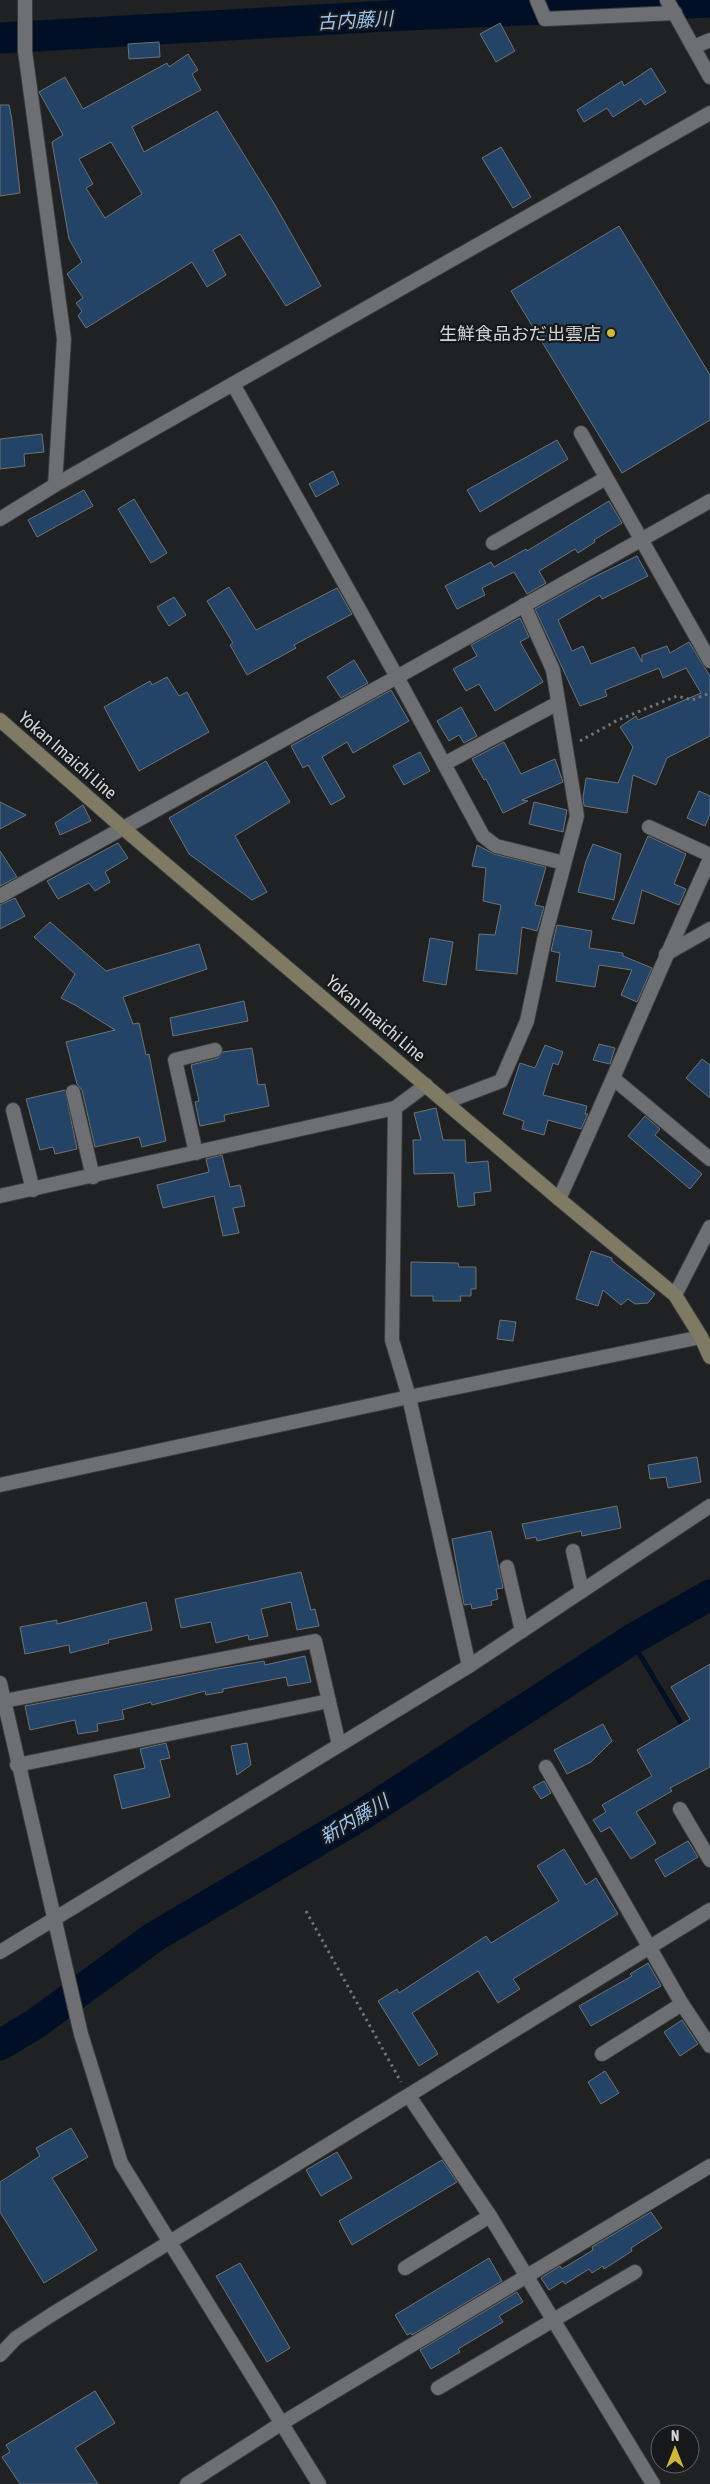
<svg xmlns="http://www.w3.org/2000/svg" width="710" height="2484" viewBox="0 0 710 2484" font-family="'Asap Condensed','Noto Sans JP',sans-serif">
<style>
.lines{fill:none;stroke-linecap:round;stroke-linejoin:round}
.stream{stroke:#000f26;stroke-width:5}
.river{stroke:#000f26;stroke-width:31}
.building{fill:#234466;stroke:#6f7275;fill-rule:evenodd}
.minor-casing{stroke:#393b3d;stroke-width:16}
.tertiary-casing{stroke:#393b3d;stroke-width:16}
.secondary-casing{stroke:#393b3d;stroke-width:16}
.path{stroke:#717375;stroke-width:3;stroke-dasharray:2.5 4;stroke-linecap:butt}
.minor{stroke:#6d6f72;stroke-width:14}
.tertiary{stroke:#6d6f72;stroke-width:14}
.secondary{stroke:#7e7a63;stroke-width:14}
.poi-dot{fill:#d2b736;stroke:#16181a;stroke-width:2}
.labels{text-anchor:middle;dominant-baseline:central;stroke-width:4.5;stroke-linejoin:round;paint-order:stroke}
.poi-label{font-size:18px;fill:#d3d4d6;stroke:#16181a;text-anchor:end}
.street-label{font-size:18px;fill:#d3d4d6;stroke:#16181a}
.water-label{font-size:19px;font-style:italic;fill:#9ac5f3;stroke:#16181a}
</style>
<rect width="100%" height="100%" fill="#1f2123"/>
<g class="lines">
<path class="stream" d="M631,1640L684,1728"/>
<g class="river">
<path d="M0,38L405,15L710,2"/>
<path d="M0,2045L35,2024L154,1937L360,1816L631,1640L710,1595"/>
</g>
</g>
<g class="building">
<path d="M500,23L515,51L496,62L480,34Z"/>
<path d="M159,42L160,57L129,59L128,44Z"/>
<path d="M188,54L198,70L192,74L201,90L132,127L144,152L217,111L275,205L321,286L286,306L240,234L213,250L226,275L207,287L192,262L86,328L78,316L82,311L76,303L83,298L67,274L82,262L69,239L52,142L63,135L39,92L65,77L83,109L167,63L169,67ZM111,142L142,194L105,218L86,188L93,184L79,159Z"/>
<path d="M651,68L666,92L645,105L641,99L613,117L607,108L584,122L577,110L622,81L624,86Z"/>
<path d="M0,105H9L12,120L20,193L0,196Z"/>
<path d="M501,147L531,197L513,208L482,158Z"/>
<path d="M619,226L710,375V420L622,473L511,291Z"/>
<path d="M42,434L44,452L24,454L25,466L0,469V439Z"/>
<path d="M557,440L568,459L480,512L467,490Z"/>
<path d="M333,471L339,484L316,497L309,484Z"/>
<path d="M84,490L93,506L37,537L28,520Z"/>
<path d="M134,499L167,553L151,563L118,509Z"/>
<path d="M609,501L622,523L594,540L595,542L578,553L575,549L539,571L546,583L527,594L514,572L482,588L485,595L457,609L445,586L491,562L494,567L526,549L527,551Z"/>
<path d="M637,556L648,576L602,599L600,595L558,620L572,651L583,646L591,664L634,647L642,662V655L667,646L670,653L689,642L710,676V736L667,758L656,785L633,775L627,813L584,806L583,798L586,778L618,783L633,747L620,727L636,716L638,720L701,693L686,668L663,678L659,668L605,690L607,696L580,706L535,609L588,580Z"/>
<path d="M229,587L256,630L337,588L352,614L294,645L296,648L247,675L230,645L233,643L207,601Z"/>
<path d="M174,597L186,615L169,626L157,607Z"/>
<path d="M520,618L529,637L520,642L543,682L495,711L479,684L466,691L453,669L477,656L471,645Z"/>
<path d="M354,660L368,683L341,698L327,677Z"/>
<path d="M167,677L179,696L187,692L209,732L139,771L104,707L150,681L152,685Z"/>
<path d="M391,690L409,721L353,753L347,742L322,757L345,797L331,805L308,765L303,768L291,746Z"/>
<path d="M461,707L477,736L464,743L459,735L449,741L437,721Z"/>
<path d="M504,742L521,774L555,759L563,782L522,800L528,801L503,813L486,779L484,780L472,759Z"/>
<path d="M420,752L430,771L404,785L393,766Z"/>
<path d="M266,761L290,802L235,836L267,892L252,900L189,854L169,818Z"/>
<path d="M699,791L710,796V814L705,826L687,818Z"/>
<path d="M0,802L26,815L0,829Z"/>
<path d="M534,802L567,810L563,832L529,824Z"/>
<path d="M83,805L91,821L60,835L55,823Z"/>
<path d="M648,836L686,854L674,884L686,889L679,905L642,890L634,924L612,919Z"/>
<path d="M118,843L128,858L105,872L110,882L95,891L89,883L58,899L47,881Z"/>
<path d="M593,844L621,854L614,900L578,892L586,861Z"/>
<path d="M477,845L494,854L546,867L535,905L544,907L537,931L522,927L517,974L476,970L479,934L495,935L501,905L483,901L486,868L472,866Z"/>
<path d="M0,851L17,877L0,886Z"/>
<path d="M15,898L25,916L0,929V905Z"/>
<path d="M50,922L106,971L199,944L207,969L123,997L133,1024L139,1023L146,1055L149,1054L166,1141L142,1147L139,1137L95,1147L82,1090L77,1084L66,1042L115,1030L75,1005L61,998L75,974L34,937Z"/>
<path d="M557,925L592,931L589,948L623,953V956L652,968L637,1002L621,995L632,970L599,965L595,987L556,981L560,953L551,951Z"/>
<path d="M430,938L453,942L446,985L423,981Z"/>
<path d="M244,1001L248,1021L173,1036L170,1018Z"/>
<path d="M599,1044L615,1048L610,1064L593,1060Z"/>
<path d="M545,1045L563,1052L558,1065L553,1063L543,1095L587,1106L585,1114H588L581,1129L548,1120L544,1135L522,1129L524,1121L503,1114L520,1063L535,1068Z"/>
<path d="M252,1048L258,1085L265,1084L269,1106L224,1115L225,1121L200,1126L195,1102L199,1101L191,1065L218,1058L223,1052Z"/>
<path d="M702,1059L710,1065V1098L686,1078Z"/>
<path d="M65,1090L77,1149L55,1154L53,1147L40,1150L26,1099Z"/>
<path d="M436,1108L443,1140H465L466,1163L488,1161L491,1191L474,1193L475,1205L458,1207L454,1173L414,1174L413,1140H421L414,1113Z"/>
<path d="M645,1116L660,1129L655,1135L702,1174L690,1189L628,1136Z"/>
<path d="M222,1155L230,1187L240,1185L245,1206L233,1208L239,1233L223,1236L214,1196L163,1208L157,1185L209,1172L206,1159Z"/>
<path d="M591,1251L612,1258V1261L655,1294L648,1303L635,1304L628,1299L621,1305L603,1290L598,1306L576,1299Z"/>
<path d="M411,1262L458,1263L459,1267H476V1289H471V1296H460L461,1301H433V1296H411Z"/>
<path d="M500,1320L516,1322L513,1341L497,1339Z"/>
<path d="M697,1457L701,1482L668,1488L666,1477L650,1479L648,1465Z"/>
<path d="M617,1506L621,1528L582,1536L581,1531L537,1541L536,1537L526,1539L522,1524Z"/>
<path d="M491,1531L503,1588L496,1589L498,1599L491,1601L492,1605L472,1609L471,1604L464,1605L452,1539Z"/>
<path d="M301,1572L311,1610L315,1609L319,1626L297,1630L291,1602L261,1609L268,1636L249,1640L248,1635L216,1643L211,1622L181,1628L175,1599Z"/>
<path d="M146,1602L152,1630L108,1640L109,1643L70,1653L69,1645L25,1654L20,1627L57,1620V1624Z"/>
<path d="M305,1656L311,1682L288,1686L286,1677L223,1689V1692L206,1695L205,1691L152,1705L151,1702L122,1710L124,1719L97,1724L98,1731L78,1734L75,1720L30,1730L25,1706L218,1669L264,1661L265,1665Z"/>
<path d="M710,1664V1767L670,1788L672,1791L636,1812L656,1843L631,1859L610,1827L601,1832L593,1820L606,1812L602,1805L652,1776L637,1750L690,1719L671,1687Z"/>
<path d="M603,1724L612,1741L591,1762L567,1774L554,1750Z"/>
<path d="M166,1743L170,1758L160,1760L170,1797L122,1809L114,1775L145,1768L140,1749Z"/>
<path d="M247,1743L251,1765L237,1775L231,1746Z"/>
<path d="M544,1781L551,1793L541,1799L533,1787Z"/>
<path d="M688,1841L698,1857L665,1877L655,1860Z"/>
<path d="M564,1849L586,1885L596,1878L618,1914L513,1979L520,1989L498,2003L478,1971L412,2013L438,2054L419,2066L378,2001L397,1989L399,1993L486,1936L491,1943L559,1901L537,1866Z"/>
<path d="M648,1963L661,1986L591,2026L579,2006L632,1976L630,1974Z"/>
<path d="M682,2020L698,2044L680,2056L664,2032Z"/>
<path d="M605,2071L619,2093L601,2104L588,2082Z"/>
<path d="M71,2128L88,2157L52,2178L97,2250L44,2283L0,2212V2182L40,2156L36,2148Z"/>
<path d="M337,2152L352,2178L321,2196L306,2170Z"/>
<path d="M442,2160L457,2182L352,2245L339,2221Z"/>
<path d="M651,2212L662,2228L631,2248L632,2251L604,2269L603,2266L592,2273L589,2269L565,2284L563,2281L549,2290L541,2278L560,2266L562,2269L593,2250L592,2247Z"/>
<path d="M489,2258L502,2281L412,2335L411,2333L407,2335L395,2315Z"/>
<path d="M240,2263L290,2348L267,2362L216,2276Z"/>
<path d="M517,2292L523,2302L499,2316L503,2322L458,2349L460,2352L431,2369L420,2350Z"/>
<path d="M95,2391L115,2423L75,2448L98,2484H20L2,2457L10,2452L6,2445Z"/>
</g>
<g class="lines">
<g class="minor-casing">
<g id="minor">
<path d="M25,0V51L64,339L55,485"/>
<path d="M537,0L545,19L675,13"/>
<path d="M694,47L710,40"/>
<path d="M233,384L397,677L483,836L496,846L564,863"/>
<path d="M581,433L710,661"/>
<path d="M493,543L606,478"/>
<path d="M444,764L558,703"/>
<path d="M649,827L710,855"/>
<path d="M0,896L397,677L710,501"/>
<path d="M666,954L710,929"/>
<path d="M614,1079L710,1159"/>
<path d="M73,1092L93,1177"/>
<path d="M446,1102L501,1081L527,1021L545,936L577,816L553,670L524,605"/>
<path d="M395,1108L392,1340L409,1397L469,1666"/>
<path d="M13,1110L33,1190"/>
<path d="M196,1153L175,1060L215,1050"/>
<path d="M0,1196L395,1108L426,1085"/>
<path d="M559,1199C611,1086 658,972 710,859"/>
<path d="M675,1295L710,1227"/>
<path d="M0,1485L409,1397L701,1337"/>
<path d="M573,1551L582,1591"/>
<path d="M507,1567L522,1631"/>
<path d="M0,1683L81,2034L121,2163L319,2484"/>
<path d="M4,1701L315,1641L339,1745"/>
<path d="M17,1765L329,1701"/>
<path d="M546,1767L682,2004L710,2046"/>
<path d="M680,1809L710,1860"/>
<path d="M602,2054L682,2004"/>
<path d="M409,2096L490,2216L653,2484"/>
<path d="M405,2268L490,2216"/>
<path d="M438,2388L635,2272"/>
<path d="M187,2484L282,2423L710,2166"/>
</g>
</g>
<g class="tertiary-casing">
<g id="tertiary">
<path d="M667,0L710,77"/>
<path d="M0,519L55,485L710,113"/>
<path d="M0,1952L469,1666L710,1506"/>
<path d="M0,2355L16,2338L51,2315L710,1910"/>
</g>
</g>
<g class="secondary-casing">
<path id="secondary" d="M0,720L123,828L559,1199L675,1295L701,1337L710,1357"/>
</g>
<g class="path">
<path d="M580,741L618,720L677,696L692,700L710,693"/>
<path d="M306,1911L401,2082"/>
</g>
<use href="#minor" class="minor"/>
<use href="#tertiary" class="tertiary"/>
<use href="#secondary" class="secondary"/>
</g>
<circle class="poi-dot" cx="611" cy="333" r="5"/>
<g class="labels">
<g class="poi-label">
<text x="601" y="333">生鮮食品おだ出雲店</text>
</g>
<g class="street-label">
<text transform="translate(68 755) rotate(41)">Yokan Imaichi Line</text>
<text transform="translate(376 1018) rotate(40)">Yokan Imaichi Line</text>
</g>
<g class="water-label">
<text transform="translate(355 20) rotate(-3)">古内藤川</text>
<text transform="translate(354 1819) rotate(-31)">新内藤川</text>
</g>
</g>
<g transform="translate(675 2449)"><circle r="24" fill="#16181a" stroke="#626365"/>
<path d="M0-4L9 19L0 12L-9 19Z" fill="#d2b736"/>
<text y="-8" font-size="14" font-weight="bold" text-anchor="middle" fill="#d3d4d6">N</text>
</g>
</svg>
